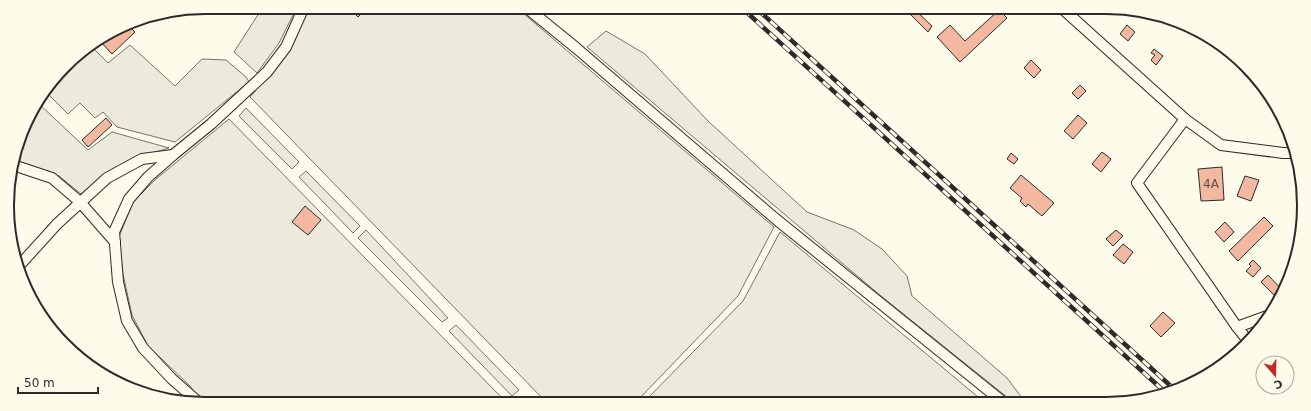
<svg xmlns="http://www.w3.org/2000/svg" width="1311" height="411" viewBox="0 0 1311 411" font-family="'DejaVu Sans',sans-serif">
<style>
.green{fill:#ecebdb;stroke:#74746e}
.building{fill:#f2b8a0;stroke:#2b2b2b}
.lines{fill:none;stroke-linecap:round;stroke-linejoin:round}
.street-casing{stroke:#2b2b2b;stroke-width:12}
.street{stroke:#fdfbea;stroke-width:10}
.rail-casing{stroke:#2b2b2b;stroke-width:4.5}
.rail{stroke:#fdfbea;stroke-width:3;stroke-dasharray:9;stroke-linecap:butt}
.labels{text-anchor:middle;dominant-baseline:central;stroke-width:3;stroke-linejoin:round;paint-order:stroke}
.number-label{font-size:12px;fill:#5d4e48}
.rim{fill:none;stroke:#2b2b2b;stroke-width:2}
</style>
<rect width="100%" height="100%" fill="#fdfbea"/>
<g class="green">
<path d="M263,7H297L279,43L257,73L234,52Z"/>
<path d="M309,7L517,8L774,227L738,296L637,401H545L250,97L271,73L292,47Z"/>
<path d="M606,31L645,54L708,121L807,212L854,230L882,249L907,276L912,296L1007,378L1025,402H1013L881,296L587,47Z"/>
<path d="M130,45L175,86L202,59L226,60L246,77L249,82L175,142L117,127L103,112L95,118L80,103L68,114L47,93L74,56L91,46L108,63Z"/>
<path d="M38,103L88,150L112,132L169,148L145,155L102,176L81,194L59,176L15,160L28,118Z"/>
<path d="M246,108L299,162L292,169L239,116Z"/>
<path d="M229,119L505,401L201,400L189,385L148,346L132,315L123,274L119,237L133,202L156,179Z"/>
<path d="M306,171L360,226L353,233L299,177Z"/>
<path d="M366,230L448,318L442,322L358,238Z"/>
<path d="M780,232L984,402L645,401L743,301Z"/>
<path d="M456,325L519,390L512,396L449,331Z"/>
</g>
<g class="building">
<path d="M349,8H367L358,17Z"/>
<path d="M906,10H915L932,26L928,32Z"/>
<path d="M999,10L1007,18L960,62L937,37L950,25L965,41Z"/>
<path d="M127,24L135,32L112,54L100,41L91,49L89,47Z"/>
<path d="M1127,25L1135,32L1128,41L1120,34Z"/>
<path d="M1204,35L1216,41L1268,93V94Z"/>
<path d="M1154,49L1163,56L1156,65L1151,60L1155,55L1151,53Z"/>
<path d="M1031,60L1041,70L1034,78L1024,68Z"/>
<path d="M1080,85L1086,91L1078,99L1072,93Z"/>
<path d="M1078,115L1087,123L1073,139L1064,131Z"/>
<path d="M106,118L112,125L88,147L82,140Z"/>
<path d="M1102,152L1111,159L1101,172L1092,164Z"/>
<path d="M1011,153L1018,159L1014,164L1007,159Z"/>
<path d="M1222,167L1224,200L1201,201L1198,169Z"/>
<path d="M1021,175L1054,203L1042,216L1028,204L1026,207L1020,201L1022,198L1010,188Z"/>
<path d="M1245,176L1259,180L1251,201L1237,196Z"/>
<path d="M305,206L321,220L308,235L292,222Z"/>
<path d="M1264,217L1273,226L1238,261L1229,251Z"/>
<path d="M1225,222L1234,232L1224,242L1215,232Z"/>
<path d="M1116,230L1123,236L1113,246L1106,239Z"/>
<path d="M1123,244L1133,252L1124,264L1113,255Z"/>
<path d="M1253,260L1261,268L1253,277L1246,271L1251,266L1249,264Z"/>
<path d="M1268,275L1283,291L1276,297L1261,282Z"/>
<path d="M1163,312L1175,323L1161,337L1150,326Z"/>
</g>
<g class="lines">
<g class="street-casing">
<g id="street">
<path d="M527,8L575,47L777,220L1003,402"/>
<path d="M1065,11L1185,119L1221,145L1283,153H1295"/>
<path d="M1185,119L1137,183L1237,327L1249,342"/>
<path d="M13,165L52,178L80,202L115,242"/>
<path d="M18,267L57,224L107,178L142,159L173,155"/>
<path d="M1237,327L1270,315"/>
<path d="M196,400L172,379L143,348L127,321L118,282L114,232L129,199L148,177L173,155L211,124L267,72L286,47L304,7"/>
</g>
</g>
<use href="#street" class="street"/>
<g class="rail-casing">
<g id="rail">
<path d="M743,9L1165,392"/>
<path d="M757,9L1174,389"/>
</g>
</g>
<use href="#rail" class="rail"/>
</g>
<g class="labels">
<g class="number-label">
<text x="1211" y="184">4А</text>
</g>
</g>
<path d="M0 0H1311V411H0ZM205 14H1106A191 191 0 0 1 1297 205V206A191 191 0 0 1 1106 397H205A191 191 0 0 1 14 206V205A191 191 0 0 1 205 14Z" fill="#fdfbea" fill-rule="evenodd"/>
<path class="rim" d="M205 14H1106A191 191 0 0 1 1297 205V206A191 191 0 0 1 1106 397H205A191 191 0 0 1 14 206V205A191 191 0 0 1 205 14Z"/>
<g transform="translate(1275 375) rotate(160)"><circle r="19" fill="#fdfbea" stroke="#a9a89e"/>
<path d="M0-3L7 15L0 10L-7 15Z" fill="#c62828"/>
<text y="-6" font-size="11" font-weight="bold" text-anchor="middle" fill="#2b2b2b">С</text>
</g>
<path d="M18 387v6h80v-6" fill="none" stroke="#2b2b2b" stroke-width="2"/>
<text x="24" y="387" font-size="12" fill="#2b2b2b" stroke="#fdfbea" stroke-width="3" paint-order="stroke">50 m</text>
</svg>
